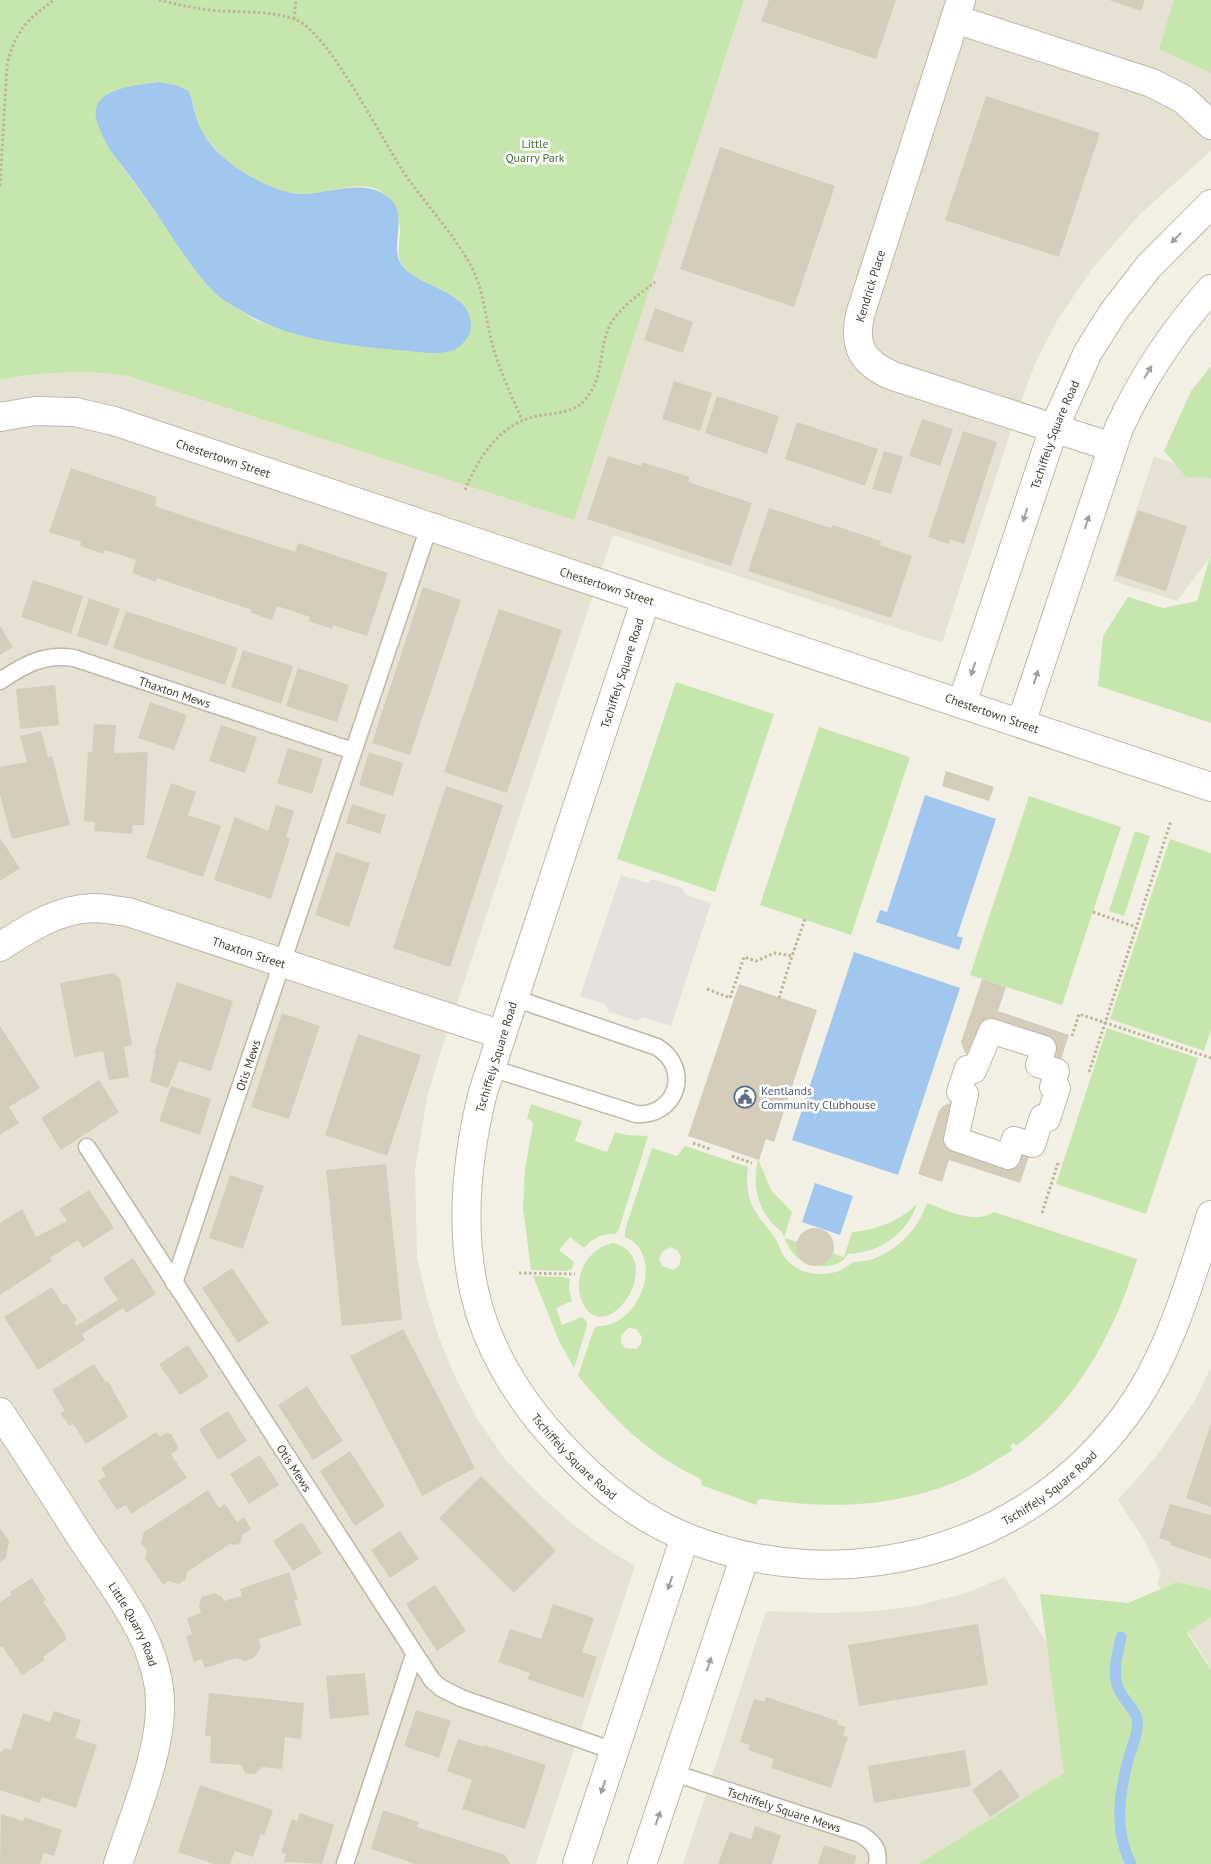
<svg xmlns="http://www.w3.org/2000/svg" width="1211" height="1864" viewBox="0 0 1211 1864" font-family="'PT Sans',sans-serif">
<style>
.residential{fill:#e6e2d3}
.green{fill:#c7e6ae;fill-rule:evenodd}
.parking{fill:#e3e1dd}
.water{fill:#a2c7ef}
.lines{fill:none;stroke-linecap:round;stroke-linejoin:round}
.stream{stroke:#a2c7ef;stroke-width:11}
.building{fill:#d4cdbb}
.service-casing{stroke:#beb8a8;stroke-width:19}
.pedestrian-casing{stroke:#beb8a8;stroke-width:26}
.minor-casing{stroke:#beb8a8;stroke-width:30}
.tertiary-casing{stroke:#beb8a8;stroke-width:30}
.path{stroke:#bfb69a;stroke-width:3;stroke-dasharray:2.5 2.5;stroke-linecap:butt}
.service{stroke:#fff;stroke-width:16}
.pedestrian{stroke:#fff;stroke-width:24}
.minor{stroke:#fff;stroke-width:28}
.tertiary{stroke:#fff;stroke-width:28}
.oneway{fill:#a2a09a}
.labels{text-anchor:middle;dominant-baseline:central;stroke-width:5;stroke-linejoin:round;paint-order:stroke}
.park-label{font-size:12px;fill:#3e7529;stroke:#fff}
.street-label{font-size:12px;fill:#454035;stroke:#fff}
.service-label{font-size:12px;fill:#4e5e75;stroke:#fff;text-anchor:start}
</style>
<rect width="100%" height="100%" fill="#f2f0e5"/>
<g class="residential">
<path d="M744,0H1211V151L1140,214L1092,269L1057,321L1035,364L1016,415L942,643L613,535L439,1057L427,1098L415,1170L417,1257L426,1296L439,1338L456,1379L478,1420L504,1458L540,1495L570,1522L601,1545L635,1566L536,1864H0V380L59,371H97L128,376L573,519Z"/>
<path d="M1154,456L1211,477V552L1208,560L1177,601L1113,581Z"/>
<path d="M1211,1367V1668L1157,1583L1161,1573L1141,1535L1118,1500L1155,1458L1194,1402Z"/>
<path d="M1005,1577L1108,1740L1109,1864H683L766,1611L827,1613L876,1611L915,1606L963,1594Z"/>
</g>
<g class="green">
<path d="M0,0H744L574,520L128,376C84,369 43,372 0,380ZM193,102C195,114 198,126 204,135C225,165 267,194 304,194C327,194 351,182 374,188C379,190 385,195 390,198C393,207 399,218 400,228C401,246 392,259 410,274C434,293 467,289 471,326L357,346L305,337L255,320L216,294L110,150Z"/>
<path d="M1174,0H1211V73L1159,49Z"/>
<path d="M1211,366V478L1186,477L1164,451L1191,391Z"/>
<path d="M1211,553V723L1098,686L1103,636L1128,597L1163,608L1197,601Z"/>
<path d="M676,682L774,714L715,892L617,859Z"/>
<path d="M819,727L910,757L851,935L760,905Z"/>
<path d="M1029,796L1121,827L1062,1005L970,975Z"/>
<path d="M1135,831L1150,836L1124,916L1109,911Z"/>
<path d="M1170,839L1211,853V1029L1204,1051L1110,1019Z"/>
<path d="M1107,1028L1198,1058L1146,1214L1056,1184Z"/>
<path d="M531,1104L582,1121L575,1141L607,1152L615,1132L627,1135L648,1136L619,1229L616,1234C603,1233 593,1238 584,1248L570,1237L559,1250L574,1262L572,1269L567,1271L531,1270L523,1208L525,1169L533,1124L531,1120L527,1119Z"/>
<path d="M685,1146L748,1167C744,1201 754,1211 773,1235C781,1245 780,1257 794,1266C807,1276 827,1276 841,1270C846,1268 850,1263 854,1262C860,1261 867,1261 873,1259C899,1249 918,1229 927,1203C947,1210 974,1225 994,1212L1137,1259L1136,1263C1113,1334 1078,1401 1016,1446L1014,1443L1010,1446L1013,1450C997,1459 983,1469 967,1477C901,1507 832,1510 762,1499L758,1500L756,1505L701,1485L702,1481L699,1478C646,1453 615,1420 578,1376L594,1329L597,1326C641,1328 666,1254 625,1237V1230L652,1148L677,1156ZM671,1247L677,1250L681,1256L679,1266L673,1270L662,1266L659,1259L662,1252ZM629,1328L636,1329L642,1337L641,1344L636,1349L625,1348L621,1342V1335Z"/>
<path d="M758,1159L771,1190L792,1212L784,1238L798,1242L796,1249L802,1261C790,1253 788,1245 782,1233C780,1229 774,1226 771,1222C756,1203 753,1183 758,1159Z"/>
<path d="M917,1204C907,1234 879,1253 848,1254C842,1265 829,1267 817,1266L830,1260L832,1253L844,1257L852,1232C876,1230 900,1221 917,1204Z"/>
<path d="M613,1243C668,1257 610,1346 585,1307C569,1282 586,1248 613,1243Z"/>
<path d="M533,1276L564,1277L570,1279L569,1290L572,1301L556,1308L562,1325L582,1317L587,1322V1326L574,1368L559,1341Z"/>
<path d="M1177,1582L1211,1590V1617L1187,1633L1211,1670V1864H919L1064,1773L1040,1594L1128,1603Z"/>
</g>
<path class="parking" d="M621,875L647,883L652,879L682,888L686,895L711,903L671,1026L642,1017L638,1021L609,1012L605,1004L580,996Z"/>
<g class="water">
<path d="M159,82L175,85L189,91C194,105 195,120 203,133C219,162 273,196 306,194C333,192 365,179 388,197C410,213 389,244 401,264C418,289 471,289 471,325C471,334 466,341 459,347C452,353 438,353 429,353C364,346 293,345 237,308C230,304 221,299 215,293C192,270 175,241 157,214C142,192 126,171 110,150C106,142 101,134 98,125C84,88 134,86 159,82Z"/>
<path d="M925,795L996,819L957,936L963,938L959,950L876,922L880,910L887,912Z"/>
<path d="M854,952L960,988L898,1175L792,1140Z"/>
<path d="M815,1183L853,1196L840,1235L802,1222Z"/>
</g>
<g class="lines">
<path class="stream" d="M1121,1637C1118,1652 1111,1675 1119,1690C1123,1699 1135,1709 1137,1719C1139,1733 1132,1746 1128,1760C1119,1795 1114,1831 1131,1864"/>
</g>
<g class="building">
<path d="M769,0H896L876,59L761,21Z"/>
<path d="M1109,0H1145L1141,11Z"/>
<path d="M986,96L1100,133L1059,257L945,220Z"/>
<path d="M720,147L835,186L794,307L680,269Z"/>
<path d="M655,308L693,322L683,353L644,340Z"/>
<path d="M674,381L712,393L700,431L662,419Z"/>
<path d="M717,396L779,416L767,454L705,433Z"/>
<path d="M922,419L953,429L940,466L909,456Z"/>
<path d="M797,422L878,449L865,486L785,459Z"/>
<path d="M963,431L997,442L964,544L950,539L949,544L928,537Z"/>
<path d="M884,451L903,457L891,494L872,489Z"/>
<path d="M608,456L641,466L642,462L690,477L688,482L752,503L731,566L587,519Z"/>
<path d="M71,468L157,497L155,506L211,525L295,552L298,543L388,573L367,636L333,625L332,629L308,621L310,617L277,606L272,620L251,613L252,610L189,589L157,578L156,582L132,573L136,560L105,550L103,554L80,546L81,542L49,532Z"/>
<path d="M769,508L831,528L833,525L881,541L880,545L912,556L891,618L748,571Z"/>
<path d="M1138,510L1187,526L1166,591L1116,575Z"/>
<path d="M33,580L83,596L71,634L21,617Z"/>
<path d="M423,587L461,600L410,755L372,743Z"/>
<path d="M89,598L120,609L107,646L77,636Z"/>
<path d="M499,609L562,630L507,793L444,772Z"/>
<path d="M126,611L238,648L225,685L113,648Z"/>
<path d="M0,626L13,647L0,655Z"/>
<path d="M243,650L293,666L281,704L231,687Z"/>
<path d="M298,668L349,685L337,722L286,706Z"/>
<path d="M55,685L59,725L20,729L16,689Z"/>
<path d="M150,702L187,715L174,750L138,738Z"/>
<path d="M94,724L116,725L114,753L148,752L144,825H133L132,834L94,831L95,822L84,821L88,752H92Z"/>
<path d="M221,725L257,737L245,773L209,761Z"/>
<path d="M41,731L48,757L52,756L70,825L12,839L0,795V767L27,762L20,736Z"/>
<path d="M288,748L323,759L312,794L277,783Z"/>
<path d="M369,752L403,763L393,796L359,785Z"/>
<path d="M946,771L994,787L989,801L942,786Z"/>
<path d="M171,783L196,792L188,815L221,826L203,877L146,858Z"/>
<path d="M446,786L503,805L450,967L393,948Z"/>
<path d="M352,804L386,815L380,834L346,823Z"/>
<path d="M276,805L294,811L286,837L290,839L271,899L214,880L235,817L268,831Z"/>
<path d="M0,838L20,868L0,881Z"/>
<path d="M336,852L370,863L349,927L315,915Z"/>
<path d="M113,973L120,978L132,1045L124,1047L129,1077L109,1080L103,1051L74,1057L60,983Z"/>
<path d="M982,979L1006,987L998,1011L1069,1035L1057,1071L1044,1048L1010,1037L970,1056L965,1053L961,1042Z"/>
<path d="M177,982L233,1001L211,1071L179,1061L168,1088L150,1082L156,1053H154Z"/>
<path d="M739,984L817,1010L774,1142L766,1139L759,1160L688,1136Z"/>
<path d="M282,1013L320,1026L289,1119L251,1107Z"/>
<path d="M0,1026L40,1088L9,1107L19,1123L0,1135Z"/>
<path d="M358,1034L421,1055L387,1156L325,1135Z"/>
<path d="M99,1080L119,1112L61,1150L41,1118Z"/>
<path d="M171,1086L211,1099L200,1135L159,1121Z"/>
<path d="M950,1103L954,1104L956,1139L1033,1145L1020,1183L949,1160L942,1182L918,1174L939,1111L943,1106Z"/>
<path d="M386,1164L402,1320L342,1326L326,1170Z"/>
<path d="M230,1175L264,1186L243,1249L209,1238Z"/>
<path d="M89,1190L114,1228L83,1248L78,1240L50,1258L52,1261L0,1295V1223L22,1209L36,1237L67,1221L59,1209Z"/>
<circle cx="815" cy="1247" r="19"/>
<path d="M133,1258L156,1294L126,1313L123,1308L82,1334L85,1340L38,1370L4,1317L52,1287L63,1305L66,1303L77,1320L74,1322L76,1326L118,1300L103,1278Z"/>
<path d="M232,1268L269,1323L238,1343L202,1288Z"/>
<path d="M403,1329L475,1468L422,1496L350,1356Z"/>
<path d="M188,1345L209,1377L180,1395L159,1364Z"/>
<path d="M94,1364L106,1383L108,1381L128,1417L86,1444L73,1424L69,1426L60,1413L65,1411L52,1390Z"/>
<path d="M307,1386L343,1441L313,1460L278,1405Z"/>
<path d="M228,1411L247,1441L218,1460L199,1429Z"/>
<path d="M1211,1423V1507L1186,1498Z"/>
<path d="M156,1432L160,1437L166,1433L171,1434L178,1446L177,1450L171,1454L187,1478L131,1514L126,1505L117,1510L98,1481L106,1476L101,1468Z"/>
<path d="M350,1451L385,1506L355,1526L320,1471Z"/>
<path d="M260,1455L279,1485L249,1504L230,1474Z"/>
<path d="M481,1476L556,1551L514,1593L439,1518Z"/>
<path d="M208,1490L219,1508L225,1504L237,1522L244,1517L251,1529L242,1535L241,1542L236,1545L230,1544L187,1572L186,1579L179,1584L168,1581L163,1585L145,1558L147,1551L141,1543L144,1532Z"/>
<path d="M1170,1504L1211,1515V1559L1170,1545L1171,1542L1159,1538Z"/>
<path d="M302,1522L322,1553L293,1571L273,1541Z"/>
<path d="M0,1528L9,1541L6,1558L0,1562Z"/>
<path d="M400,1531L419,1559L390,1578L371,1550Z"/>
<path d="M289,1572L298,1599L294,1601L302,1625L259,1639L261,1647L254,1658L245,1661L236,1658L205,1668L201,1659L194,1662L186,1636L192,1634L187,1618L201,1613L199,1605L202,1597L214,1593L222,1597L224,1601L242,1596L240,1589Z"/>
<path d="M32,1578L46,1600L43,1602L65,1634L66,1640L43,1657L45,1660L22,1675L2,1646L0,1647V1602L11,1595L10,1592Z"/>
<path d="M435,1585L466,1631L437,1651L406,1604Z"/>
<path d="M553,1604L594,1618L582,1652L597,1657L583,1698L527,1679L530,1673L498,1662L510,1629L541,1639Z"/>
<path d="M978,1624L988,1685L859,1706L848,1645Z"/>
<path d="M365,1673L369,1715L330,1719L326,1676Z"/>
<path d="M209,1693L304,1703L301,1739L285,1737L282,1769L262,1767L255,1774L245,1773L241,1765L210,1763L211,1736H205Z"/>
<path d="M766,1697L838,1721L837,1724L846,1727L843,1736L848,1737L831,1788L771,1768L774,1759L748,1750L750,1745L740,1742L754,1699L764,1702Z"/>
<path d="M416,1710L451,1721L439,1758L404,1746Z"/>
<path d="M54,1711L81,1720L75,1738L97,1745L76,1808L42,1797L40,1803L0,1790V1752L6,1748L11,1750L23,1713L50,1722Z"/>
<path d="M458,1739L483,1747L484,1745L546,1765L525,1829L462,1809L472,1780L447,1771Z"/>
<path d="M965,1750L971,1786L874,1803L868,1766Z"/>
<path d="M1001,1769L1020,1797L990,1817L972,1790Z"/>
<path d="M200,1785L273,1810L264,1836L261,1834L253,1857L235,1851L230,1864H214L178,1852Z"/>
<path d="M383,1810L419,1822L417,1827L505,1855L510,1864H415L371,1849Z"/>
<path d="M300,1813L334,1825L322,1864L284,1862L286,1854L281,1852L292,1819L297,1821Z"/>
<path d="M1,1814L23,1821L24,1817L62,1830L54,1856L44,1853L40,1864H0Z"/>
<path d="M755,1826L781,1835L772,1864H718L730,1832L751,1839Z"/>
<path d="M824,1845L857,1856L854,1864H818Z"/>
</g>
<g class="lines">
<g class="service-casing">
<g id="service">
<path id="s1" d="M0,681C24,665 44,653 74,658L353,751"/>
<path d="M491,1068L636,1114C677,1117 692,1068 657,1047L514,998"/>
<path id="s2" d="M87,1147L432,1680L441,1688L461,1698L614,1751"/>
<path id="s3" d="M174,1283L429,527"/>
<path id="s4" d="M674,1773L860,1834C872,1841 880,1849 877,1864"/>
<path d="M345,1864L414,1655"/>
</g>
</g>
<g class="pedestrian-casing">
<path id="pedestrian" d="M991,1031L1044,1048L1038,1065L1057,1071L1052,1087L1058,1088L1048,1119L1042,1117L1033,1145L1014,1139L1008,1157L956,1139L966,1094L959,1092L967,1068L974,1071Z"/>
</g>
<g class="minor-casing">
<g id="minor">
<path d="M961,0L860,315C853,348 863,363 893,376L1112,447"/>
<path d="M955,19L1152,83L1183,99L1211,125"/>
<path id="s5" d="M0,417L35,411L75,412L114,421L646,599"/>
<path id="s6" d="M0,947C29,928 58,909 93,908C105,908 117,911 128,912L502,1035"/>
<path id="s7" d="M0,1412C27,1453 54,1495 80,1536C113,1587 161,1643 160,1706C160,1755 133,1818 118,1864"/>
</g>
</g>
<g class="tertiary-casing">
<g id="tertiary">
<path id="s8" d="M962,703L1054,428L1088,352L1114,311L1149,266L1211,204"/>
<path d="M1021,723L1119,428C1143,377 1173,331 1211,289"/>
<path id="s9" d="M1211,787L646,599L483,1092C467,1156 460,1225 474,1290C486,1347 519,1400 558,1442C594,1482 637,1518 688,1538C844,1600 1024,1552 1125,1416C1169,1357 1189,1284 1211,1215"/>
<path d="M577,1864L685,1537"/>
<path d="M642,1864L745,1556"/>
</g>
</g>
<g class="path">
<path d="M159,0C179,5 198,9 219,11C243,12 271,11 294,19C329,30 384,146 409,180C430,209 454,235 471,266C484,290 485,317 492,343C499,369 511,395 522,420"/>
<path d="M294,19L296,0"/>
<path d="M0,186L7,65C15,31 27,20 54,0"/>
<path d="M465,490C477,460 499,425 533,417C549,413 571,414 583,402C605,379 598,352 609,327C618,308 640,294 655,282"/>
<path d="M1093,912L1136,927"/>
<path d="M707,989L730,998L744,957L756,961L775,953L792,956L805,919"/>
<path d="M779,998L792,956"/>
<path d="M1072,1036L1079,1014L1211,1058"/>
<path d="M1089,1072L1171,821"/>
<path d="M693,1143L710,1149"/>
<path d="M732,1156L752,1163"/>
<path d="M1042,1213L1058,1163"/>
<path d="M519,1273L575,1274"/>
</g>
<use href="#service" class="service"/>
<use href="#pedestrian" class="pedestrian"/>
<use href="#minor" class="minor"/>
<use href="#tertiary" class="tertiary"/>
</g>
<defs><path id="oneway-solid" d="M-6-.8H1V-3.2L6.5 0L1 3.2V.8H-6Z" transform="scale(1.25)"/></defs>
<g class="oneway">
<use href="#oneway-solid" transform="translate(1176 238) rotate(134)"/>
<use href="#oneway-solid" transform="translate(1148 372) rotate(-59)"/>
<use href="#oneway-solid" transform="translate(1025 515) rotate(108)"/>
<use href="#oneway-solid" transform="translate(1087 522) rotate(-72)"/>
<use href="#oneway-solid" transform="translate(973 669) rotate(108)"/>
<use href="#oneway-solid" transform="translate(1036 677) rotate(-72)"/>
<use href="#oneway-solid" transform="translate(670 1583) rotate(108)"/>
<use href="#oneway-solid" transform="translate(709 1664) rotate(-72)"/>
<use href="#oneway-solid" transform="translate(603 1787) rotate(108)"/>
<use href="#oneway-solid" transform="translate(658 1818) rotate(-71)"/>
</g>
<defs>
<g id="civic-ring" transform="scale(1.125)"><circle r="9.5" fill="#fff" stroke="#5c6f8a" stroke-width="1.5"/><path d="M-.6-6.5H3V-4.5H.6V-3L4-1V1h2V6H-6V1h2V-1L-.6-3ZM-1.2 2.5V6h2.4V2.5Z" fill="#5c6f8a"/></g>
</defs>
<g fill-rule="evenodd">
<use href="#civic-ring" x="745" y="1097"/>
</g>
<g class="labels">
<g class="park-label">
<text x="535" y="143">Little<tspan x="535" dy="14">Quarry Park</tspan></text>
</g>
<g class="street-label">
<text transform="translate(870 286) rotate(-73)">Kendrick Place</text>
<text stroke="none"><textPath href="#s8" startOffset="284">Tschiffely Square Road</textPath></text>
<text stroke="none"><textPath href="#s5" startOffset="231">Chestertown Street</textPath></text>
<text transform="translate(607 586) rotate(18)">Chestertown Street</text>
<text transform="translate(622 673) rotate(-72)">Tschiffely Square Road</text>
<text stroke="none"><textPath href="#s1" startOffset="186">Thaxton Mews</textPath></text>
<text transform="translate(992 713) rotate(19)">Chestertown Street</text>
<text stroke="none"><textPath href="#s6" startOffset="265">Thaxton Street</textPath></text>
<text transform="translate(496 1057) rotate(-73)">Tschiffely Square Road</text>
<text stroke="none"><textPath href="#s3" startOffset="230">Otis Mews</textPath></text>
<text stroke="none"><textPath href="#s9" startOffset="1512">Tschiffely Square Road</textPath></text>
<text stroke="none"><textPath href="#s2" startOffset="382">Otis Mews</textPath></text>
<text stroke="none"><textPath href="#s9" startOffset="2036">Tschiffely Square Road</textPath></text>
<text stroke="none"><textPath href="#s7" startOffset="251">Little Quarry Road</textPath></text>
<text stroke="none"><textPath href="#s4" startOffset="116">Tschiffely Square Mews</textPath></text>
</g>
<g class="service-label">
<text x="761" y="1090">Kentlands<tspan x="761" dy="14">Community Clubhouse</tspan></text>
</g>
</g>
</svg>
